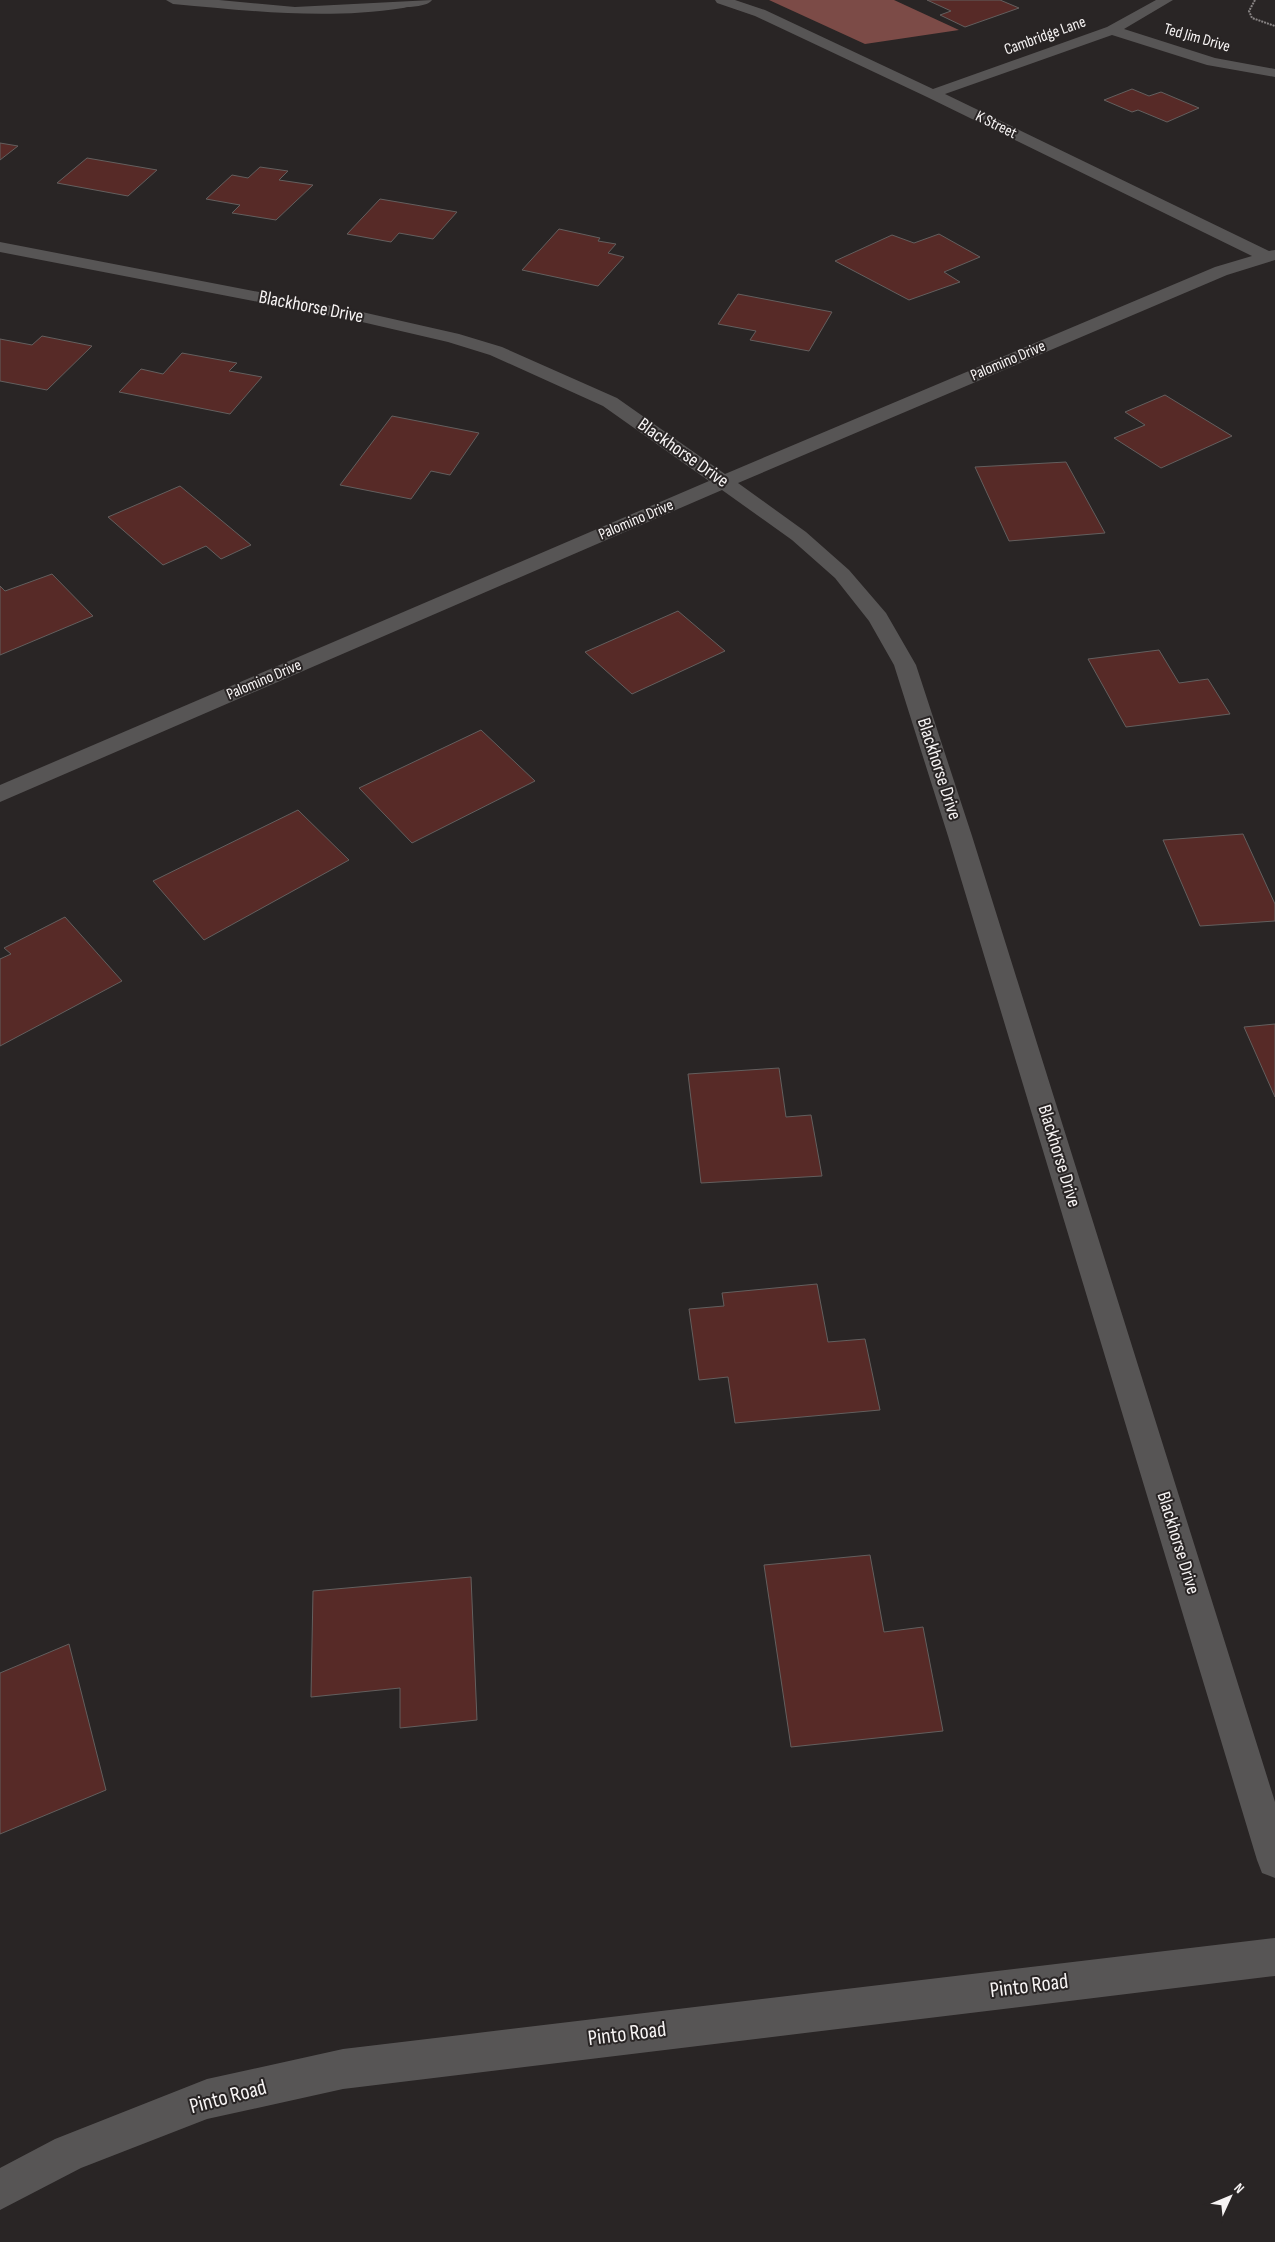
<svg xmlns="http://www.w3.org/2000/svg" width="1275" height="2242" viewBox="0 0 1275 2242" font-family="'Sofia Sans Condensed',sans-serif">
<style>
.forest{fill:#7c4b47}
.building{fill:#572a27;stroke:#635f5e}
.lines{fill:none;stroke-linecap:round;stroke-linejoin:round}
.path{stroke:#888484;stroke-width:2;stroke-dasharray:2 1;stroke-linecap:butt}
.minor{fill:#575555;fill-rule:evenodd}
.labels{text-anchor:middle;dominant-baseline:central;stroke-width:4;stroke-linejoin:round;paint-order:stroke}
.far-street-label{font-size:16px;fill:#f6f3f3;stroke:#292525}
.street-label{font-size:19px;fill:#f6f3f3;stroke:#292525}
.near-street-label{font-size:22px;fill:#f6f3f3;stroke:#292525}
</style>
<rect width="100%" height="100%" fill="#292525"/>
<path class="forest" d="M769,0H894L959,30L865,44Z"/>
<g class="building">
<path d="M927,0H1000L1019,8L965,27L940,15L951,11Z"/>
<path d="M1132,89L1149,96L1161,92L1199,108L1167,122L1138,110L1132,112L1104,100Z"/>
<path d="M0,143L18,146L0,160Z"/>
<path d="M87,158L157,170L128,196L57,183Z"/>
<path d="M260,167L288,171L279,180L313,185L276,220L232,213L240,205L206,199L232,175L248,178Z"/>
<path d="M380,199L457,212L433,239L399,233L391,242L347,234Z"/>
<path d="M559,229L600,238L598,241L616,244L608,253L624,257L598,286L522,270Z"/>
<path d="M939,234L980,257L944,272L960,282L909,300L835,261L892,235L914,243Z"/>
<path d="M738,294L832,312L809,351L750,340L756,331L718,324Z"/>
<path d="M42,336L92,346L47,390L0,381V339L32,345Z"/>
<path d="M182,353L237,363L229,371L262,377L230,414L119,392L141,369L163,374Z"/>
<path d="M1165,395L1232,436L1161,468L1114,438L1145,425L1125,412Z"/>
<path d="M392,416L479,433L450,475L431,471L411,499L340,485Z"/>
<path d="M1066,462L1105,533L1009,541L975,467Z"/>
<path d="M180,486L251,545L221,559L206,546L163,565L108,517Z"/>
<path d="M52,574L93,616L0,655V586L5,591Z"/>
<path d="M678,611L725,651L632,694L585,652Z"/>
<path d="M1159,650L1179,683L1208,679L1230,714L1126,727L1088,659Z"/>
<path d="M481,730L535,781L412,843L359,788Z"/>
<path d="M298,810L349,860L204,940L153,881Z"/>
<path d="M1243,834L1275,904V921L1200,926L1163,840Z"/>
<path d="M65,917L122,981L0,1046V959L11,954L4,948Z"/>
<path d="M1275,1024V1097L1244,1027Z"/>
<path d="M779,1068L786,1117L811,1115L822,1176L701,1183L688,1074Z"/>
<path d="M817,1284L828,1342L865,1339L880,1410L735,1423L728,1377L699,1380L689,1309L724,1306L722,1293Z"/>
<path d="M870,1555L884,1632L923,1627L943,1731L791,1747L764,1565Z"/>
<path d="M471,1577L477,1720L400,1728V1688L311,1697L313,1591Z"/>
<path d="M69,1644L106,1790L0,1834V1673Z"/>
</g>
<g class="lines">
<path class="path" d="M1255,0L1249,11L1252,18L1275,26"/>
<g class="minor">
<path d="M166,0H219L295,7L432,0C427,7 411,6 403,8C324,20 252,11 173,4Z"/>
<path d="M715,0H735L765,10L933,89L1107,27L1156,0H1173L1124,29L1215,58L1275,69V77L1207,65L1112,35L945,94L1269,251L1275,250V260L1227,275L738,483L806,532L849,570L886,613L916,665L972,836L1275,1802V1878L1262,1873L1257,1860L948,836L894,665L869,621L835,578L792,540L722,490L0,802V785L709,481L603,406L490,355L448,342L362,322L0,252V242L362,312L459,334L502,347L617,398L725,474L1215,267L1252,256L927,97L755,16L717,3Z"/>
<path d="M1275,1938V1976L343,2089L207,2119L81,2168L0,2210V2168L55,2139L207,2079L343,2049Z"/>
</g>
</g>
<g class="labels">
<g class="far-street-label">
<text transform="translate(1045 36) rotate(-20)">Cambridge Lane</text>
<text transform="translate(1197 38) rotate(16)">Ted Jim Drive</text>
<text transform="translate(996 125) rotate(26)">K Street</text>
<text transform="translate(1008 361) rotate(-23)">Palomino Drive</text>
<text transform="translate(636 520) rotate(-23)">Palomino Drive</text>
<text transform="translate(264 680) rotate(-23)">Palomino Drive</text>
</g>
<g class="street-label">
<text transform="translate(311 307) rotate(11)">Blackhorse Drive</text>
<text transform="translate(683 453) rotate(35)">Blackhorse Drive</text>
<text transform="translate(939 769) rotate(72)">Blackhorse Drive</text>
<text transform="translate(1059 1156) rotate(73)">Blackhorse Drive</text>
<text transform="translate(1178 1543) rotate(73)">Blackhorse Drive</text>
</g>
<g class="near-street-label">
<text transform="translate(1029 1986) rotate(-7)">Pinto Road</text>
<text transform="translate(627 2034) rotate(-7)">Pinto Road</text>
<text transform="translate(228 2097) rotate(-15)">Pinto Road</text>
</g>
</g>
<g transform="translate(1230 2197) rotate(46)" stroke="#292525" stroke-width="4" paint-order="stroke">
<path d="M0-4L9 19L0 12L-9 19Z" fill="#f6f3f3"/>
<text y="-8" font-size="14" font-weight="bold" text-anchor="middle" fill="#f6f3f3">N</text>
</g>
</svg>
